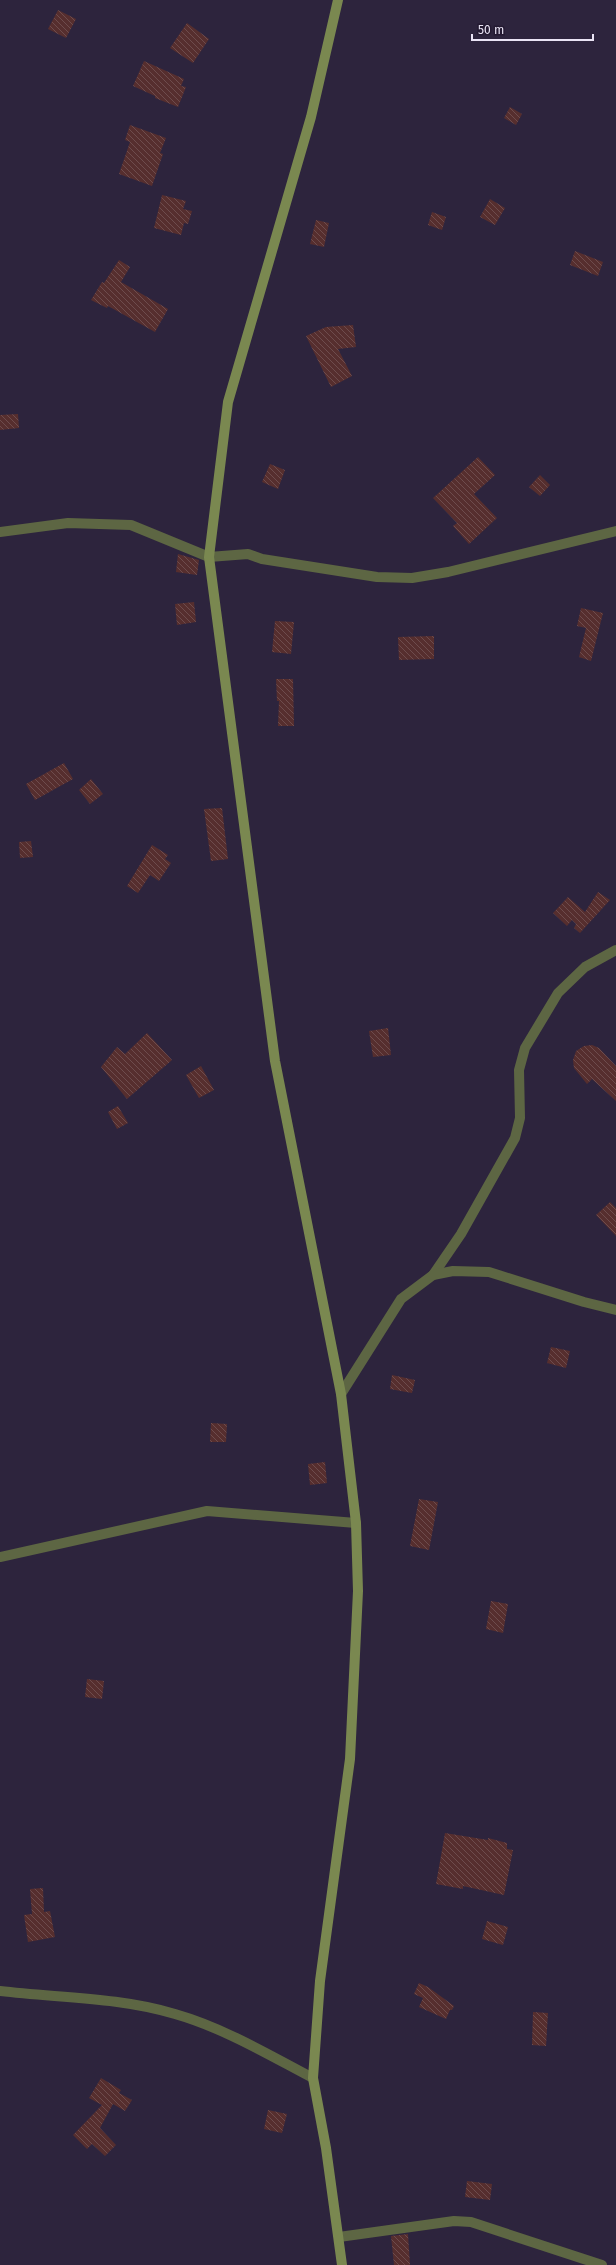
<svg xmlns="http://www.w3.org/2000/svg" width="616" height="2265" viewBox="0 0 616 2265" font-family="'Fira Sans',sans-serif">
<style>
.building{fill:url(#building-back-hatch)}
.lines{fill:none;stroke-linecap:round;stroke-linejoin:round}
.street{stroke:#5d6643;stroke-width:10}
.secondary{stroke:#7a8850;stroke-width:10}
</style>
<defs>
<pattern id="building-back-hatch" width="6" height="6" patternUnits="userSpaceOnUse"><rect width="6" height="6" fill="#562e2e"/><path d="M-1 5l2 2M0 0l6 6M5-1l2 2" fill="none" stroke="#6e4c4d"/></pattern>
</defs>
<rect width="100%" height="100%" fill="#2d243d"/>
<g class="building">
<path d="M58,10L76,19L66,38L48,29Z"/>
<path d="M187,23L209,39L193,63L170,48Z"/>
<path d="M144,61L184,79L181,86L186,87L178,107L155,98V96L133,86Z"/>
<path d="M510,107L522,114L516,125L504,118Z"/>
<path d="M130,125L166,138L160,153L163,154L152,186L119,174L130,142L125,140Z"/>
<path d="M162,195L186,201L183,209L192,211L188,224L184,223L181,235L154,228Z"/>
<path d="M490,199L505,208L495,225L480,217Z"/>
<path d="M432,212L446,217L442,230L428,225Z"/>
<path d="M316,220L329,223L324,247L310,244Z"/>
<path d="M575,251L603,262L598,276L570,265Z"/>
<path d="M119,260L130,267L121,282L168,309L155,332L108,306L107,308L91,300L102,282L104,283Z"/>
<path d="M353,325L356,347L338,349L352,376L331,387L306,336L326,327Z"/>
<path d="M18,414L19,428L0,430V415Z"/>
<path d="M478,457L495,475L474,494L497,518L469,544L453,526L457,523L433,498Z"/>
<path d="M270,464L285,470L278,489L262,482Z"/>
<path d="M540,475L550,485L540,496L529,487Z"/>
<path d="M178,554L199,560L197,575L176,572Z"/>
<path d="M194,602L196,622L177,625L175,604Z"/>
<path d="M581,608L603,613L591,661L579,657L586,628L577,626Z"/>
<path d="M275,621L294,622L291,654L272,652Z"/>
<path d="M434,636V659L399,660L398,637Z"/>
<path d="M276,679H293L294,726H278L279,701H277Z"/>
<path d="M64,763L73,779L35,800L26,784Z"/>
<path d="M91,779L103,794L90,804L79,790Z"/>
<path d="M222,808L228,859L211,861L204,809Z"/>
<path d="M31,841L33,857L20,858L19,842Z"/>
<path d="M152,845L168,855L165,859L171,863L159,881L150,875L138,893L127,886Z"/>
<path d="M598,892L610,900L580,933L574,928L576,924L572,920L567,926L553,913L568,897L585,912Z"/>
<path d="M388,1028L391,1055L373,1057L369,1031Z"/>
<path d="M147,1033L172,1060L127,1099L101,1067L117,1047L125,1054Z"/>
<path d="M592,1045L599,1048L616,1066V1101L592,1079L587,1084L574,1068L573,1060L576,1051L584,1046Z"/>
<path d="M201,1066L214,1090L199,1098L186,1075Z"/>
<path d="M118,1106L128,1123L117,1129L108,1112Z"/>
<path d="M610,1202L616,1208V1236L596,1215Z"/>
<path d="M551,1347L570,1351L566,1368L547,1363Z"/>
<path d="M392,1375L415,1380L412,1393L390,1389Z"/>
<path d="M211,1423L227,1424L226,1442H210Z"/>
<path d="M325,1462L327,1483L310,1485L308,1464Z"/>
<path d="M419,1499L438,1502L429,1550L410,1546Z"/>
<path d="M491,1601L508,1604L503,1633L486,1629Z"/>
<path d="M87,1679L104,1681L102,1699L85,1697Z"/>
<path d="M445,1833L488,1840V1838L507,1843V1849L513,1850L504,1895L463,1886V1889L436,1884Z"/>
<path d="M43,1888L44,1912L50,1911L55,1937L28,1942L24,1915L32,1914L30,1889Z"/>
<path d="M487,1921L508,1927L503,1945L482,1939Z"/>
<path d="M419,1983L428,1987L454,2006L452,2010H450L446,2019L419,2007L423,1998L414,1994Z"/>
<path d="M533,2012L548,2013L546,2046L532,2045Z"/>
<path d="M101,2078L121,2090L119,2093L132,2100L125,2111L113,2104L100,2128L116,2145L105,2156L92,2144L87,2149L73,2135L102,2105L89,2098Z"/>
<path d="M268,2110L287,2114L282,2133L264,2129Z"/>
<path d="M467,2181L492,2184L490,2200L465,2197Z"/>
<path d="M408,2234L410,2265H394L391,2236Z"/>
</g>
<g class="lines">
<g class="street">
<path d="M0,532L68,523L131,525L209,557L248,554L262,559L377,577L412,578L448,572L616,531"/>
<path d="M433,1275L461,1234L515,1138L520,1118L519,1070L525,1048L558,993L585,967L616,950"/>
<path d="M341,1394L401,1299L433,1275L453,1271L489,1272L584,1302L616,1310"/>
<path d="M0,1557L207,1511L356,1523"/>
<path d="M0,1991C58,1998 119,1997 175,2014C224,2028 269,2055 313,2078"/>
<path d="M339,2237L454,2221L471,2222L602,2265"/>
</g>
<path class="secondary" d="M338,0L311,117L228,402L209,557L275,1061L341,1394L356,1523L358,1591L350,1759L320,1981L313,2078L326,2148L342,2265"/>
</g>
<path d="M472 34v6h121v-6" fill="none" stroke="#eae4f5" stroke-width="2"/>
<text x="478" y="34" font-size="12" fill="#eae4f5" stroke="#241a32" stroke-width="3" paint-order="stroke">50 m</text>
</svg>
